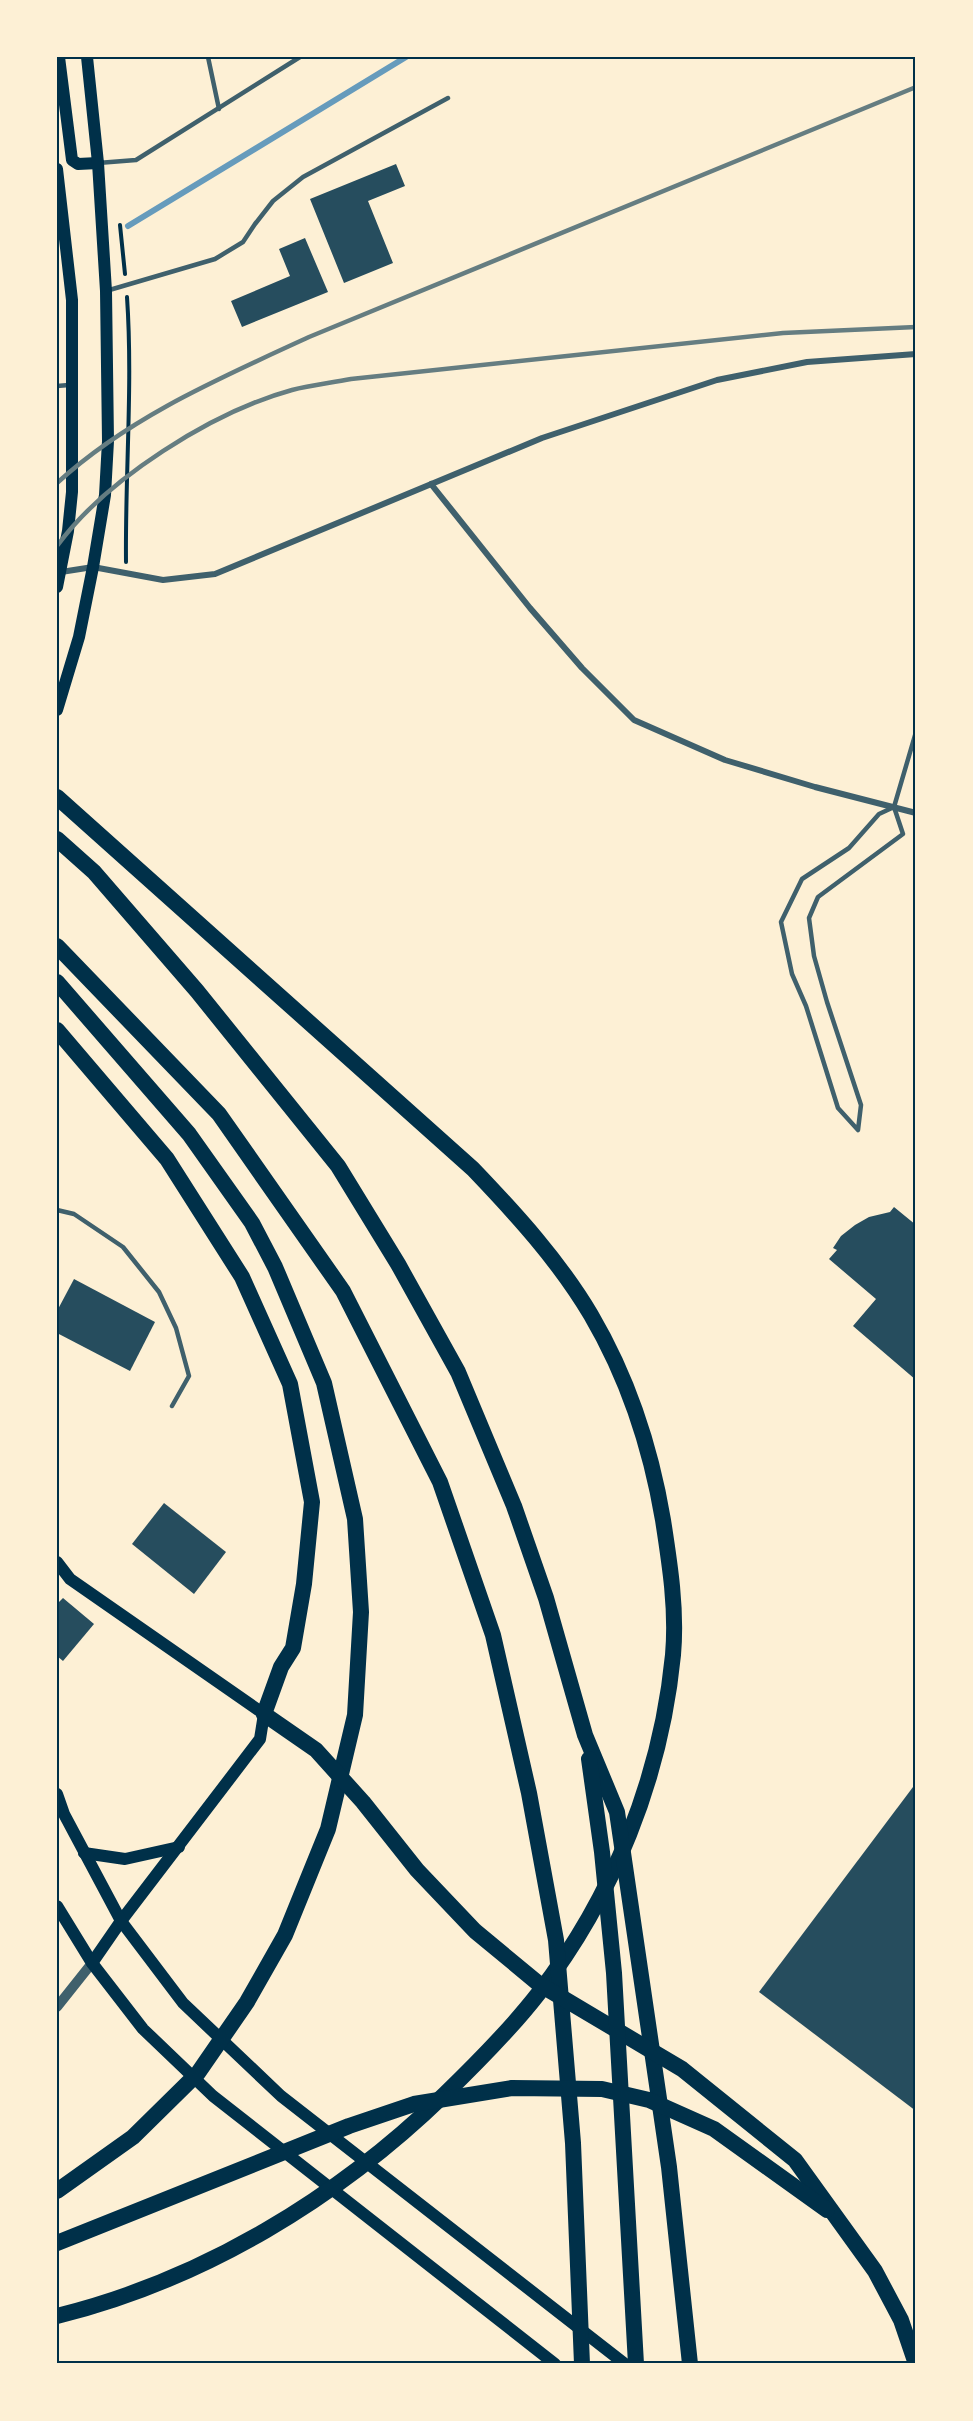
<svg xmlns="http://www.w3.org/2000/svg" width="973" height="2421" viewBox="0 0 973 2421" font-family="Karla,sans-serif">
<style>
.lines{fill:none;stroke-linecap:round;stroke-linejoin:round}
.stream{stroke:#669bbc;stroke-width:6}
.building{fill:#264d5e}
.path{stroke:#003049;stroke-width:4}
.service{stroke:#3f606c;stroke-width:4.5}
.minor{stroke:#3f606c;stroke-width:6}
.tertiary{stroke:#3f606c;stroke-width:10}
.secondary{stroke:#003049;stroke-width:12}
.motorway{stroke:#003049;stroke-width:16}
.rail{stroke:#657d81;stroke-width:4.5}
.neatline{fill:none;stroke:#003049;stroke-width:2}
</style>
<rect width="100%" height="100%" fill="#fdf0d5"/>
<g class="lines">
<path class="stream" d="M128,226L406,57"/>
</g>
<g class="building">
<path d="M396,164L405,186L368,201L393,263L344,283L310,199Z"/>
<path d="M305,238L328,292L242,327L231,301L290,276L279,249Z"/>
<path d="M894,1207L916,1225V1380L853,1326L876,1299L829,1259L837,1250L833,1248L841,1236L855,1225L869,1217L890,1212Z"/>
<path d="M74,1279L155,1322L130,1371L57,1333V1311Z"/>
<path d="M164,1503L226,1552L194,1594L132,1544Z"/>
<path d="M63,1598L94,1624L63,1661L57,1656V1604Z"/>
<path d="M916,1783V2111L759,1992Z"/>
</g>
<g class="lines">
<g class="path">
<path d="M120,225L125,274"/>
<path d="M126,562C125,473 133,385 127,297"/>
</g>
<g class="service">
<path d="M208,57L219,109"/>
<path d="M98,163L136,160L300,57"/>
<path d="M106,291L215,259L243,242L255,224L273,201L303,177L448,98"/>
<path d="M57,386L69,385"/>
<path d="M894,807L879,814L849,848L802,879L781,922L792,974L806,1006L838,1108L858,1130L861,1105L827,1002L814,956L809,918L818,897L903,834L894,807L916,732"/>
<path d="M57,1210L74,1214L123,1247L159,1292L176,1328L189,1376L172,1406"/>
</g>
<g class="minor">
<path d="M431,484L530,608L582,668L634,720L725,760L815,787L916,813"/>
<path d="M61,572L93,567L163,580L215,574L542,438L717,380L807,362L916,354"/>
</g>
<path class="tertiary" d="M57,2007L92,1963"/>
<g class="secondary">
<path d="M59,57L72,160L78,164L98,163"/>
<path d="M57,169L72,300V492L68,531L57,587"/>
<path d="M57,710L79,637L93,567L105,495L108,441L106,291L98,163L87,57"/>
<path d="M57,1562L70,1579L264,1714L260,1739L121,1921L92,1963"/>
<path d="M57,1794L64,1814L121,1921L183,2003L281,2096L625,2364"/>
<path d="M84,1853L125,1859L179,1847"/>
<path d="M57,1906L92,1963L143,2029L213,2096L555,2364"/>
</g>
<g class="motorway">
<path d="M57,797L473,1169C516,1214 559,1261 591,1315C628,1378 651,1449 663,1520C670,1565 677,1610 673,1655C661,1778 613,1897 538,1994C510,2030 478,2062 445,2094C338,2198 203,2280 57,2316"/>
<path d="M57,839L94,872L197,991L338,1166L398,1264L458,1372L514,1506L546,1598L585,1735L617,1812L669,2167L690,2364"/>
<path d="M57,946L219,1114L343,1291L440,1482L493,1635L529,1793L556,1940L573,2143L582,2364"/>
<path d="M57,982L189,1134L252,1223L275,1267L324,1383L355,1519L361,1612L355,1715L328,1829L285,1935L247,2002L198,2073L133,2137L57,2191"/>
<path d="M57,1030L167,1159L242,1277L290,1384L312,1502L304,1584L293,1648L281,1667L264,1714L316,1750L363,1802L417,1870L475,1931L539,1984L682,2069L795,2160L875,2271L901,2320L916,2364"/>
<path d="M589,1759L602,1852L614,1973L636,2364"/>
<path d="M57,2243L349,2126L414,2104L512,2088L602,2089L649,2100L714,2129L827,2210"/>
</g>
<g class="rail">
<path d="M57,483C129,417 220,378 309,337L916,87"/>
<path d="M57,546C106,479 212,412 292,390C311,385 331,383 351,379L783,333L916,327"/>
</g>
</g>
<rect width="973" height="2421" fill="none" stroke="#fdf0d5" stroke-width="117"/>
<rect x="58" y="58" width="856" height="2304" class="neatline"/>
</svg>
